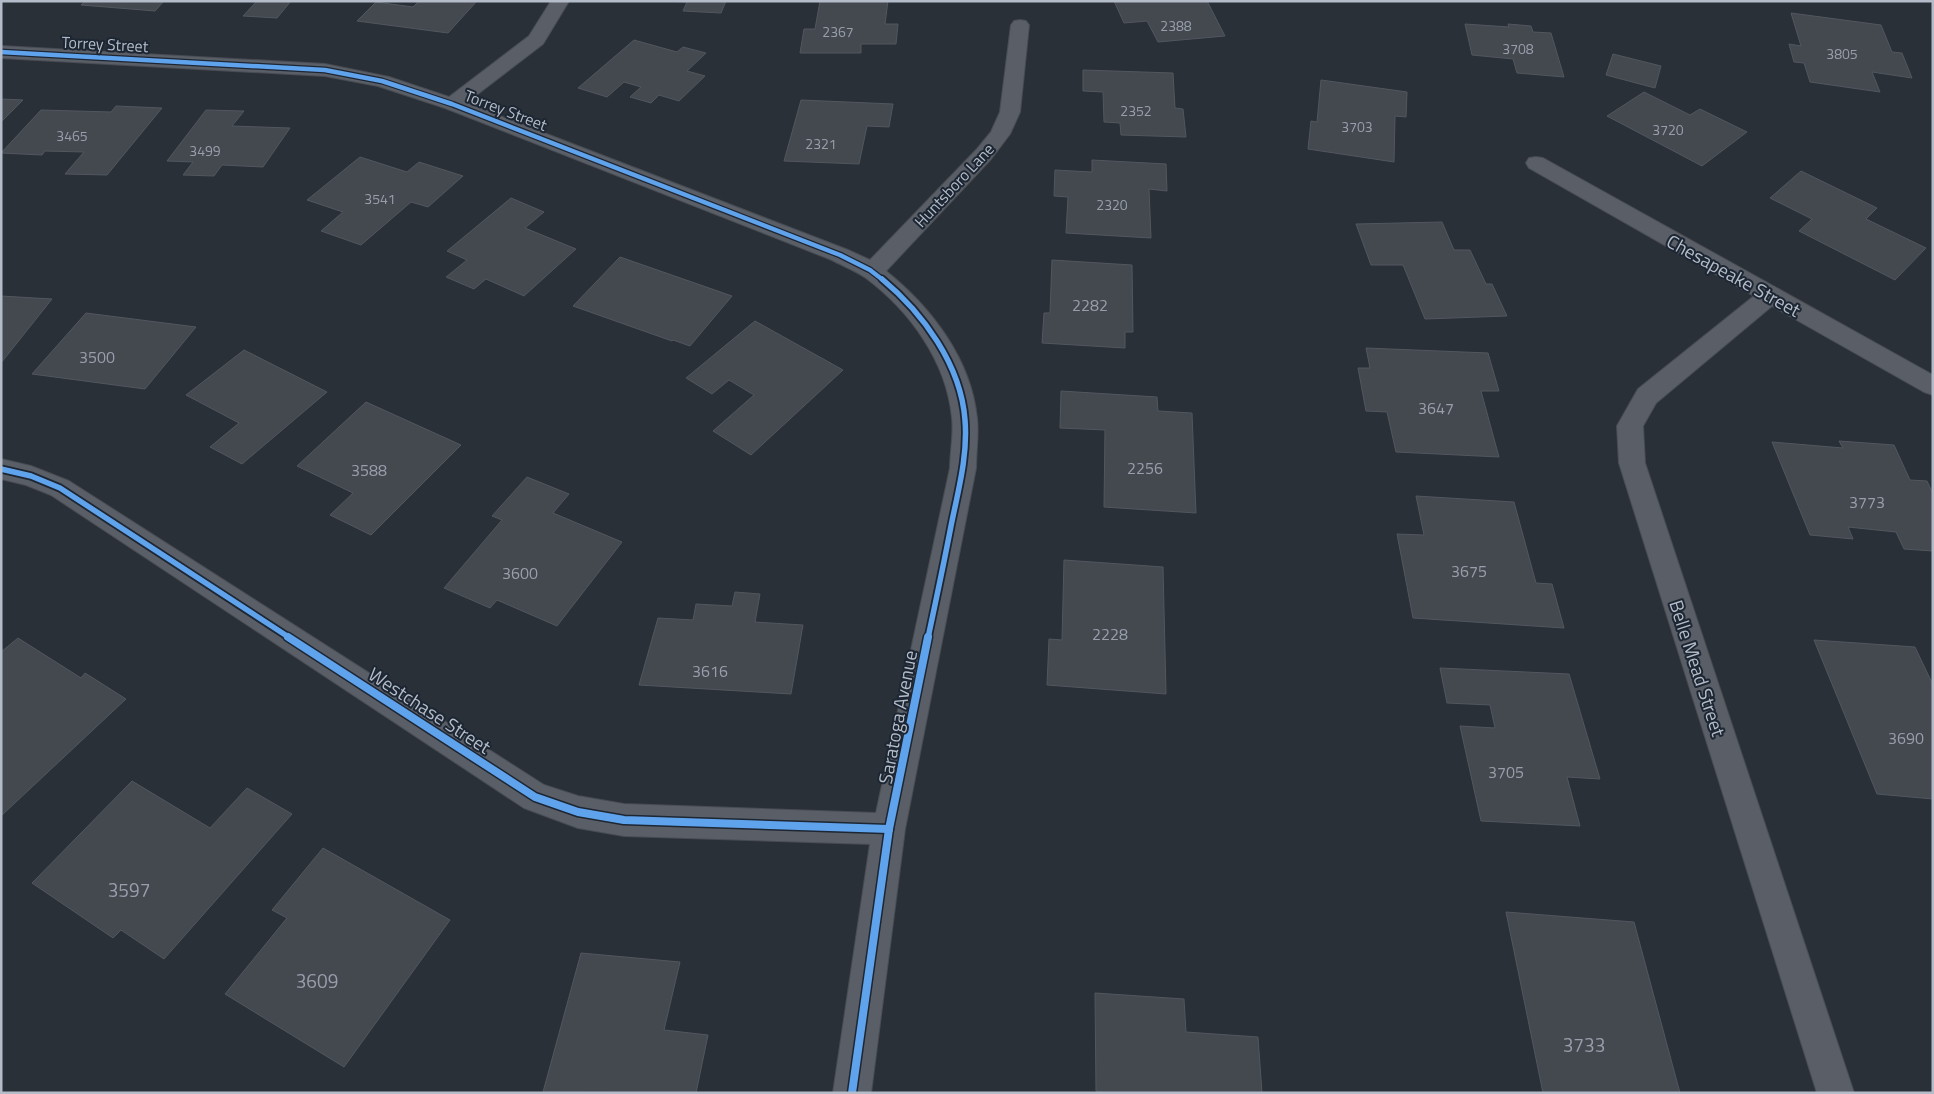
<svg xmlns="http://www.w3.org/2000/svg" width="1934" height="1094" viewBox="0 0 1934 1094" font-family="'Titillium Web',sans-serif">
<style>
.building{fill:#444950;stroke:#52575f}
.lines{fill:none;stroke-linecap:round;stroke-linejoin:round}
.minor-casing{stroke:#484c53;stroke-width:2}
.minor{fill:#5a5e66;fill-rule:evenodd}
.cycleway-far2-casing{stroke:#1d2633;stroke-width:7}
.cycleway-far1-casing{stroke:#1d2633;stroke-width:9}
.cycleway-casing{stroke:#1d2633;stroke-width:11}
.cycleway-far2{stroke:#60a3ed;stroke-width:4.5}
.cycleway-far1{stroke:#60a3ed;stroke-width:5.5}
.cycleway{stroke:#60a3ed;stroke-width:8}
.labels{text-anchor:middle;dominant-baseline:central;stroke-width:4;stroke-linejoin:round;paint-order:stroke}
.far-number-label{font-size:14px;fill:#989fab}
.far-street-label{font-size:16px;fill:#b4bcc9;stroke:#1d2633}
.number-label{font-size:16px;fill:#989fab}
.street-label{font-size:19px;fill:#b4bcc9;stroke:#1d2633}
.near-number-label{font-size:19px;fill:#989fab}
</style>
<rect width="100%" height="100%" fill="#2a3038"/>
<g class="building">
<path d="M85,1H164L155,11L81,5Z"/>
<path d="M257,1H291L277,18L243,16Z"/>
<path d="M419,1H477L448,33L357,21L376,2L413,7Z"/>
<path d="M661,1H726L721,13L683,11L687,2Z"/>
<path d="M820,1H888L885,24H898L896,44H861V53H800L804,29H815Z"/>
<path d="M1114,1H1207L1225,36L1158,42L1147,21L1124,23Z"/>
<path d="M1791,13L1881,25L1892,52L1902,53L1912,78L1872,72L1880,92L1810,82L1804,63L1794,62L1789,44L1801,46Z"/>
<path d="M1465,24L1509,27L1508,24L1531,26L1533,32L1551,33L1564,77L1517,73L1513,59L1472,55Z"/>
<path d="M634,40L677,52L683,47L706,53L687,71L705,76L679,101L659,95L651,103L630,97L641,87L624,82L607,97L578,88Z"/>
<path d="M1613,54L1661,66L1655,88L1606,75Z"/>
<path d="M1083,70L1173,73L1175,108L1183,109L1186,137L1121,135L1120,123L1104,122L1103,92L1083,91Z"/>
<path d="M1321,80L1407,92L1406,117L1395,116L1394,162L1308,149L1311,121L1317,122Z"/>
<path d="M1644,92L1690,115L1700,109L1747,132L1702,166L1607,116Z"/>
<path d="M1,99L23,100L1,122Z"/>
<path d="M801,100L893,104L889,127L867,126L859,164L784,161Z"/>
<path d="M116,106L162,108L107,175L65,174L84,152L45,151L42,155L1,153L41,110L111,112Z"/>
<path d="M206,110L244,111L232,126L290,128L263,167L222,165L214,176L183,175L193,162L167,161Z"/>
<path d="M360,157L407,172L419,162L463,176L428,207L411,202L361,245L321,231L343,212L307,200Z"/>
<path d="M1092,160L1166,164L1167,191L1149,189L1151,238L1066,233L1068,197L1054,196L1055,170L1092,172Z"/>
<path d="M1801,171L1877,208L1866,219L1926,248L1895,280L1799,231L1812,219L1770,198Z"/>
<path d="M511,198L544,212L525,228L576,249L524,296L486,279L474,289L446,277L467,260L447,251Z"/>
<path d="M1442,222L1454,250H1470L1486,284H1492L1507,316L1425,319L1403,265H1371L1356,224Z"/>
<path d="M620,257L732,296L690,346L673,340L672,341L573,306Z"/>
<path d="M1052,260L1132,265L1133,332H1125V348L1042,343L1044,313H1050Z"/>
<path d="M1,296L52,299L1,363Z"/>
<path d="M86,313L196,327L145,389L32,374Z"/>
<path d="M755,321L843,370L751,455L713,431L754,395L729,380L712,394L686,378Z"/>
<path d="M1366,348L1488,353L1499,391H1481L1499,457L1396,452L1387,412L1366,411L1358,368H1370Z"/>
<path d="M244,350L327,392L242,464L210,447L239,423L186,395Z"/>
<path d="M1061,391L1157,397L1158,411L1192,413L1196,513L1104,507L1105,430L1060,428Z"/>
<path d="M366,402L461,445L371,535L330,515L353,493L297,466Z"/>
<path d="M1839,441L1894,445L1910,480L1927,481L1933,494V551L1904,549L1896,532L1848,527L1853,539L1810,535L1772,442L1843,448Z"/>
<path d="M527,477L569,494L553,513L622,542L557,626L497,600L490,608L444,588L502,520L492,516Z"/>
<path d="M1416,496L1514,502L1536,583L1552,584L1564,628L1413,618L1397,534L1424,535Z"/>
<path d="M1064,560L1163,567L1166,694L1047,685L1049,639L1062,640Z"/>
<path d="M735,592L760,594L755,622L803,625L791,694L639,685L658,618L693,620L696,604L732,606Z"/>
<path d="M18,638L81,678L85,673L126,699L1,816V652Z"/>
<path d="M1814,640L1915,647L1933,685V799L1877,794Z"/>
<path d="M1440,668L1569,674L1600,779L1567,777L1580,826L1481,821L1460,726L1495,728L1490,705L1447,703Z"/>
<path d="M132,781L210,828L247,788L292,814L164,959L121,930L113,938L32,883Z"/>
<path d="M323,848L450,920L344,1067L225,994L287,918L272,910Z"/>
<path d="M1506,912L1634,922L1680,1093H1543Z"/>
<path d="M581,953L680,962L664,1030L708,1035L696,1093L543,1092Z"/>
<path d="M1095,993L1184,999L1186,1032L1258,1037L1262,1093H1107L1096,1091Z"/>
</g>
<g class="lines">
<g class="minor-casing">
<g id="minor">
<path d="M551,1H569L543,44L466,103L848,250L870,260L977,149L991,132L1000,112L1011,25L1014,21L1020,20L1026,21L1029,25L1020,112L1010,134L991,159L886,271C931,307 971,359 977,418C979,434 976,451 976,468L905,829L871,1093H833L870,844L624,836L578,828L524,808L51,495L26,485L1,479V459L31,466L69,481L544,785L578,796L624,804L876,813L950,468C950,452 954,435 952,418C947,362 910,311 866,278C856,271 843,266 832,260L445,108L378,86L325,76L1,58V46L325,64L389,77L449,97L529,36Z"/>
<path d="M1536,157L1543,158L1933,375V395L1924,392L1772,306L1656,403L1643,426L1645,463L1854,1093H1817L1619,463L1617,426L1638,389L1754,296L1529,168L1526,163L1529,158Z"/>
</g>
</g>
<use href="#minor" class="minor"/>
<g class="cycleway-far2-casing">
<path id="cycleway-far2" d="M1,52L325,70L382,81L452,104L840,255L870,270L883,280"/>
</g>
<g class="cycleway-far1-casing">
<g id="cycleway-far1">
<path d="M882,279C923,313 961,365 965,420C968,456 958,491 951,526C944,563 936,600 928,638"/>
<path d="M1,469L31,476L60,488L290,638"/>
</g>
</g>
<g class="cycleway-casing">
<g id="cycleway">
<path d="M288,637L535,797L578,812L624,820L889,829"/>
<path d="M852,1093L889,829L928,637"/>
</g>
</g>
<use href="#cycleway-far2" class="cycleway-far2"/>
<use href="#cycleway-far1" class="cycleway-far1"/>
<use href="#cycleway" class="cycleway"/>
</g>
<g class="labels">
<g class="far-number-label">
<text x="1176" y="25">2388</text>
<text x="838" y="31">2367</text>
<text x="1518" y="48">3708</text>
<text x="1842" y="53">3805</text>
<text x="1136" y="110">2352</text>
<text x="1357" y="126">3703</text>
<text x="1668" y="129">3720</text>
<text x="72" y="135">3465</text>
<text x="821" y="143">2321</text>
<text x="205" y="150">3499</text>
<text x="380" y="198">3541</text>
<text x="1112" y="204">2320</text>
</g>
<g class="far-street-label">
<text transform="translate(105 44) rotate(3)">Torrey Street</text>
<text transform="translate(506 110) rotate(21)">Torrey Street</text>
<text transform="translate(954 185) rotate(-47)">Huntsboro Lane</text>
</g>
<g class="number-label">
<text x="1090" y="305">2282</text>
<text x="97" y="357">3500</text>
<text x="1436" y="408">3647</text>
<text x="1145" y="468">2256</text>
<text x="369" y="470">3588</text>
<text x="1867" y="502">3773</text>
<text x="1469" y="571">3675</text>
<text x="520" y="573">3600</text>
<text x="1110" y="634">2228</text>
<text x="710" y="671">3616</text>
<text x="1906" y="738">3690</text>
<text x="1506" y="772">3705</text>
</g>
<g class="street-label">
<text transform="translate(1734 275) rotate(29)">Chesapeake Street</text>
<text transform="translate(1698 668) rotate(72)">Belle Mead Street</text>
<text transform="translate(430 710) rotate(33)">Westchase Street</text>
<text transform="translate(897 717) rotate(-79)">Saratoga Avenue</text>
</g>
<g class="near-number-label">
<text x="129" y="889">3597</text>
<text x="317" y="980">3609</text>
<text x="1584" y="1044">3733</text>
</g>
</g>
<rect width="1934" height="1094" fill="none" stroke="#b4bcc9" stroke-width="5"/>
</svg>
